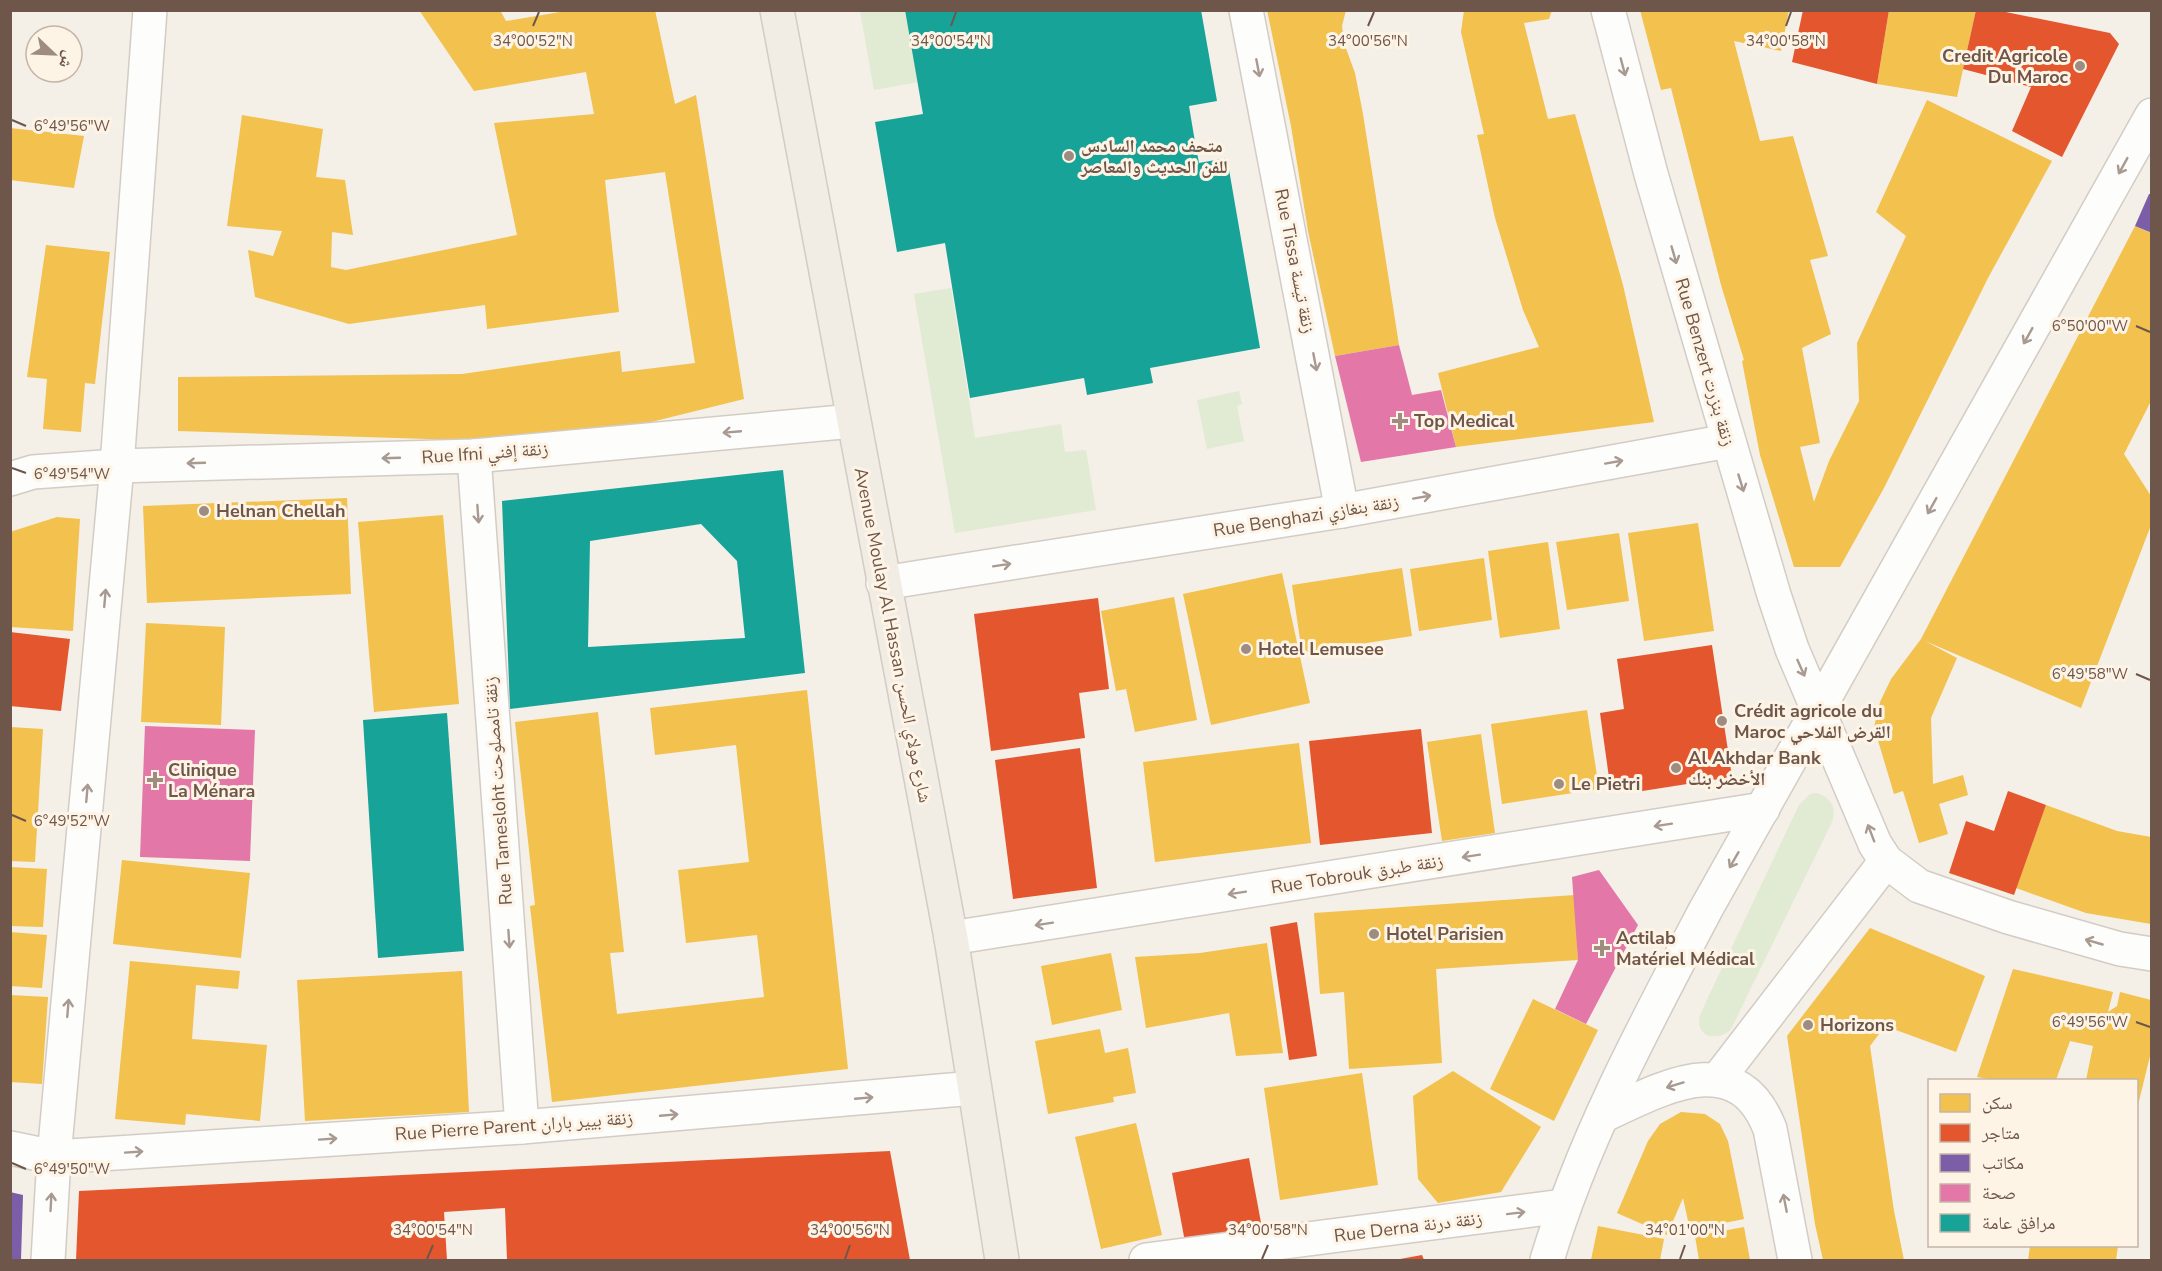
<svg xmlns="http://www.w3.org/2000/svg" width="2162" height="1271" viewBox="0 0 2162 1271" font-family="'Nunito Sans','Noto Naskh Arabic',sans-serif">
<style>
.green{fill:#e1ead2}
.homes{fill:#f2c14e}
.shops{fill:#e4572e}
.offices{fill:#7b5ea7}
.health{fill:#e377a8}
.public{fill:#17a398;fill-rule:evenodd}
.lines{fill:none;stroke-linecap:round;stroke-linejoin:round}
.street-casing{stroke:#d3ccc5;stroke-width:36}
.primary-casing{stroke:#d3cbc4;stroke-width:36}
.street{stroke:#fdfdfb;stroke-width:33}
.primary{stroke:#f1ece4;stroke-width:33}
.oneway{stroke:#a89991}
.ticks{fill:none;stroke:#6f564a;stroke-width:2}
.poi-dot{fill:#9e8c81;stroke:#fef4e6;stroke-width:2}
.labels{text-anchor:middle;dominant-baseline:central;stroke-width:6;stroke-linejoin:round;paint-order:stroke}
.poi-label{font-size:18px;font-weight:bold;fill:#6f564a;stroke:#fef4e6;text-anchor:start}
.street-label{font-size:18px;fill:#6f564a;stroke:#fef4e6}
.ticks-label{font-size:15px;text-anchor:middle;fill:#6f564a;stroke:#fef4e6;stroke-width:6;stroke-linejoin:round;paint-order:stroke}
</style>
<rect width="100%" height="100%" fill="#f4efe7"/>
<g class="green">
<path d="M860,11H905L918,82L874,90Z"/>
<path d="M951,288L975,438L1061,424L1065,452L1086,450L1096,510L955,533L914,294Z"/>
<path d="M1239,391L1242,404L1237,406L1244,441L1207,449L1197,400Z"/>
<path d="M1817,793C1833,799 1837,809 1831,824L1731,1029C1721,1040 1698,1040 1699,1020C1699,1016 1703,1010 1704,1006L1799,805L1810,794Z"/>
</g>
<g class="homes">
<path d="M419,10H500L506,21L572,10H655L675,104L696,95L744,399L627,428L460,440L178,431V377L462,374L620,351L622,372L695,363L665,172L605,180L619,312L487,329L485,305L349,324L255,297L248,250L273,256L282,231L227,226L242,115L323,129L316,177L345,180L353,235L332,232L331,267L346,270L517,235L494,123L594,114L586,72L474,91Z"/>
<path d="M1267,10H1346L1342,26L1344,43L1355,73L1363,114L1399,345L1335,356L1308,231L1291,126Z"/>
<path d="M1464,10H1552L1549,19L1524,23L1548,119L1575,114L1623,285L1654,422L1456,447L1438,373L1539,347L1523,310L1495,218L1477,135L1484,134L1461,32Z"/>
<path d="M1640,10H1789L1781,51L1734,41L1760,141L1793,136L1828,256L1810,260L1831,334L1802,348L1820,443L1800,447L1814,502L1829,461L1859,401L1857,343L1906,236L1876,212L1927,100L2052,161L1988,278L1884,488L1840,567H1794L1760,455L1742,361L1744,360L1721,285L1671,88L1661,90Z"/>
<path d="M1889,10H1976L1957,97L1877,84Z"/>
<path d="M10,128L84,136L74,188L10,180Z"/>
<path d="M2135,226L2151,233V401L2124,454L2151,496V525L2081,708L1925,641L1957,658L1931,718L1933,784L1963,775L1968,795L1939,804L1948,834L1919,843L1903,791L1894,794L1874,727L1880,702L1891,679L1921,639Z"/>
<path d="M46,245L110,252L95,384L85,383L81,432L43,429L47,379L27,377Z"/>
<path d="M347,498L351,594L147,603L143,506Z"/>
<path d="M443,515L459,704L374,712L358,522Z"/>
<path d="M57,517L80,519L73,631L10,627V532Z"/>
<path d="M1698,523L1714,631L1644,641L1628,533Z"/>
<path d="M1619,533L1629,601L1567,610L1556,542Z"/>
<path d="M1548,542L1560,629L1500,638L1488,551Z"/>
<path d="M1484,558L1492,620L1419,631L1410,569Z"/>
<path d="M1402,568L1412,636L1302,653L1292,585Z"/>
<path d="M1282,573L1310,703L1211,725L1183,594Z"/>
<path d="M1174,597L1197,720L1135,732L1126,689L1116,691L1101,611Z"/>
<path d="M146,623L225,627L221,725L141,722Z"/>
<path d="M807,690L848,1069L552,1102L530,906L535,905L515,722L598,712L624,952L610,953L617,1014L764,997L757,935L686,943L678,870L749,862L736,745L655,755L650,708Z"/>
<path d="M1587,710L1599,789L1502,804L1491,724Z"/>
<path d="M10,727L43,729L35,862L10,861Z"/>
<path d="M1481,734L1495,833L1442,841L1427,742Z"/>
<path d="M1299,743L1311,843L1155,862L1143,762Z"/>
<path d="M2046,805L2117,831L2151,837V924L2086,913L2016,888Z"/>
<path d="M122,860L250,873L241,958L113,944Z"/>
<path d="M10,867L47,869L43,927L10,926Z"/>
<path d="M1575,895L1578,960L1436,969L1442,1063L1349,1069L1344,992L1320,994L1314,913Z"/>
<path d="M1870,928L1985,976L1956,1052L1885,1026L1870,1046L1894,1211L1904,1260H1823L1815,1224L1787,1036Z"/>
<path d="M10,932L47,935L42,988L10,986Z"/>
<path d="M1267,943L1283,1053L1236,1056L1229,1013L1146,1028L1135,957L1200,953Z"/>
<path d="M1111,953L1122,1010L1052,1025L1041,966Z"/>
<path d="M130,961L240,971L238,989L196,985L192,1039L267,1045L260,1121L186,1114L185,1125L115,1119Z"/>
<path d="M2013,969L2113,992L2108,1012L2117,1006L2120,992L2151,1000V1052L2137,1109L2136,1080H2086L2093,1046L2070,1041L2056,1080H1994L1977,1077Z"/>
<path d="M462,971L469,1112L305,1121L297,980Z"/>
<path d="M10,995L48,997L42,1084L10,1082Z"/>
<path d="M1533,999L1598,1030L1554,1121L1490,1089Z"/>
<path d="M1100,1029L1105,1053L1128,1048L1136,1093L1113,1097L1114,1102L1048,1114L1035,1041Z"/>
<path d="M1453,1071L1541,1127L1501,1192L1438,1203L1418,1179L1413,1096Z"/>
<path d="M1362,1073L1378,1185L1280,1200L1264,1088Z"/>
<path d="M1681,1112L1705,1114L1720,1124L1728,1141L1744,1219L1690,1230L1683,1198L1667,1235L1617,1213L1648,1141L1660,1124Z"/>
<path d="M1136,1123L1162,1235L1101,1249L1075,1137Z"/>
<path d="M1598,1226L1664,1239L1660,1260H1591Z"/>
<path d="M1744,1227L1750,1260H1699L1695,1236Z"/>
<path d="M2030,1246H2118L2116,1260H2028Z"/>
</g>
<g class="shops">
<path d="M1803,10H1889L1877,84L1792,62Z"/>
<path d="M1976,10H1996L2110,33L2119,44L2062,157L2012,131L2031,87L1963,69Z"/>
<path d="M1098,598L1109,689L1079,693L1085,738L991,751L974,614Z"/>
<path d="M10,632L70,639L61,711L10,706Z"/>
<path d="M1712,645L1732,777L1636,792L1635,781L1610,785L1600,713L1624,709L1617,659Z"/>
<path d="M1421,729L1432,833L1320,845L1309,741Z"/>
<path d="M1080,748L1097,888L1013,899L995,760Z"/>
<path d="M2008,791L2046,805L2014,895L1949,873L1966,821L1994,831Z"/>
<path d="M1297,922L1317,1056L1289,1060L1270,927Z"/>
<path d="M890,1151L910,1260H507L505,1208L444,1212L447,1260H76L79,1191Z"/>
<path d="M1249,1158L1262,1228L1185,1242L1172,1173Z"/>
<path d="M1422,1255L1424,1260H1400V1259Z"/>
</g>
<g class="offices">
<path d="M2149,194H2152V233L2135,226Z"/>
<path d="M10,1192L23,1195L21,1260H10Z"/>
</g>
<g class="health">
<path d="M1399,345L1412,395L1441,390L1456,447L1361,462L1335,356Z"/>
<path d="M145,726L255,730L250,861L140,857Z"/>
<path d="M1599,870L1638,925L1586,1024L1555,1009L1578,960L1572,877Z"/>
</g>
<g class="public">
<path d="M905,10H1201L1217,101L1189,106L1194,136L1199,163L1227,158L1260,348L1150,368L1153,383L1087,395L1084,378L970,398L945,243L897,252L875,122L923,114Z"/>
<path d="M783,470L805,673L510,709L502,501ZM701,524L737,561L745,638L588,647L590,541Z"/>
<path d="M447,713L464,951L378,958L363,720Z"/>
</g>
<g class="lines">
<g class="street-casing">
<g id="street">
<path d="M1246,10L1342,511"/>
<path d="M1608,10L1651,174L1774,595L1792,649L1875,844L1886,861L1919,886L2008,917L2120,949L2152,954"/>
<path d="M474,456L522,1127"/>
<path d="M10,479L33,472L117,466L474,456L853,421"/>
<path d="M883,583L1342,511L1728,441"/>
<path d="M951,938L1763,809"/>
<path d="M1718,1079L1886,861"/>
<path d="M1602,1116C1661,1089 1737,1044 1770,1129L1795,1260"/>
<path d="M10,1148L54,1157L522,1127L974,1088"/>
<path d="M48,1260L54,1157L117,466L150,10"/>
<path d="M1146,1260L1563,1206"/>
<path d="M1547,1260C1584,1137 1646,1023 1706,909L2152,115"/>
</g>
</g>
<g class="primary-casing">
<path id="primary" d="M777,10L951,938L1002,1260"/>
</g>
<use href="#street" class="street"/>
<use href="#primary" class="primary"/>
</g>
<defs><path id="oneway-shaft" d="M-6 0H5M1.5-3L5.5 0L1.5 3" fill="none" stroke-width="1.6" stroke-linecap="round" stroke-linejoin="round" transform="scale(1.5)"/></defs>
<g class="oneway">
<use href="#oneway-shaft" transform="translate(1623 67) rotate(75)"/>
<use href="#oneway-shaft" transform="translate(1258 68) rotate(79)"/>
<use href="#oneway-shaft" transform="translate(2123 166) rotate(119)"/>
<use href="#oneway-shaft" transform="translate(1674 255) rotate(74)"/>
<use href="#oneway-shaft" transform="translate(2028 336) rotate(119)"/>
<use href="#oneway-shaft" transform="translate(1315 362) rotate(79)"/>
<use href="#oneway-shaft" transform="translate(732 432) rotate(175)"/>
<use href="#oneway-shaft" transform="translate(391 458) rotate(178)"/>
<use href="#oneway-shaft" transform="translate(1614 462) rotate(-10)"/>
<use href="#oneway-shaft" transform="translate(196 463) rotate(178)"/>
<use href="#oneway-shaft" transform="translate(1741 483) rotate(73)"/>
<use href="#oneway-shaft" transform="translate(1422 497) rotate(-10)"/>
<use href="#oneway-shaft" transform="translate(1932 506) rotate(119)"/>
<use href="#oneway-shaft" transform="translate(478 514) rotate(86)"/>
<use href="#oneway-shaft" transform="translate(1002 565) rotate(-9)"/>
<use href="#oneway-shaft" transform="translate(105 598) rotate(-85)"/>
<use href="#oneway-shaft" transform="translate(1801 668) rotate(66)"/>
<use href="#oneway-shaft" transform="translate(87 793) rotate(-85)"/>
<use href="#oneway-shaft" transform="translate(1663 825) rotate(171)"/>
<use href="#oneway-shaft" transform="translate(1871 833) rotate(-111)"/>
<use href="#oneway-shaft" transform="translate(1471 856) rotate(171)"/>
<use href="#oneway-shaft" transform="translate(1734 860) rotate(120)"/>
<use href="#oneway-shaft" transform="translate(1237 893) rotate(171)"/>
<use href="#oneway-shaft" transform="translate(1044 924) rotate(171)"/>
<use href="#oneway-shaft" transform="translate(509 939) rotate(86)"/>
<use href="#oneway-shaft" transform="translate(2094 942) rotate(-164)"/>
<use href="#oneway-shaft" transform="translate(68 1008) rotate(-85)"/>
<use href="#oneway-shaft" transform="translate(1675 1085) rotate(163)"/>
<use href="#oneway-shaft" transform="translate(864 1098) rotate(-5)"/>
<use href="#oneway-shaft" transform="translate(669 1115) rotate(-5)"/>
<use href="#oneway-shaft" transform="translate(328 1139) rotate(-4)"/>
<use href="#oneway-shaft" transform="translate(134 1152) rotate(-4)"/>
<use href="#oneway-shaft" transform="translate(51 1202) rotate(-87)"/>
<use href="#oneway-shaft" transform="translate(1785 1203) rotate(-101)"/>
<use href="#oneway-shaft" transform="translate(1516 1213) rotate(-7)"/>
</g>
<path class="ticks" d="M533,26L539,12M951,26L956,12M1368,26L1374,12M1786,26L1791,12M12,120L26,126M2136,326L2150,332M12,468L26,473M2136,674L2150,680M12,815L26,821M2136,1022L2150,1027M12,1163L26,1169M427,1259L433,1245M845,1259L850,1245M1262,1259L1268,1245M1680,1259L1685,1245"/>
<g class="poi-dot">
<circle cx="2080" cy="66" r="6"/>
<circle cx="1069" cy="156" r="6"/>
<path d="M1397 412h6v6h6v6h-6v6h-6v-6h-6v-6h6z"/>
<circle cx="204" cy="511" r="6"/>
<circle cx="1246" cy="649" r="6"/>
<circle cx="1722" cy="721" r="6"/>
<circle cx="1676" cy="768" r="6"/>
<path d="M152 771h6v6h6v6h-6v6h-6v-6h-6v-6h6z"/>
<circle cx="1559" cy="784" r="6"/>
<circle cx="1374" cy="934" r="6"/>
<path d="M1599 939h6v6h6v6h-6v6h-6v-6h-6v-6h6z"/>
<circle cx="1808" cy="1025" r="6"/>
</g>
<g class="labels">
<g class="poi-label">
<text x="2068" y="56" text-anchor="end">Credit Agricole<tspan x="2068" dy="21">Du Maroc</tspan></text>
<text x="1081" y="146">متحف محمد السادس<tspan x="1081" dy="21">للفن الحديث والمعاصر</tspan></text>
<text x="1414" y="421">Top Medical</text>
<text x="216" y="511">Helnan Chellah</text>
<text x="1258" y="649">Hotel Lemusee</text>
<text x="1734" y="711">Crédit agricole du<tspan x="1734" dy="21">Maroc القرض الفلاحي</tspan></text>
<text x="1688" y="758">Al Akhdar Bank<tspan x="1688" dy="21">الأخضر بنك</tspan></text>
<text x="168" y="770">Clinique<tspan x="168" dy="21">La Ménara</tspan></text>
<text x="1571" y="784">Le Pietri</text>
<text x="1386" y="934">Hotel Parisien</text>
<text x="1616" y="938">Actilab<tspan x="1616" dy="21">Matériel Médical</tspan></text>
<text x="1820" y="1025">Horizons</text>
</g>
<g class="street-label">
<text transform="translate(1295 261) rotate(79)">Rue Tissa زنقة تيسة</text>
<text transform="translate(1705 362) rotate(74)">Rue Benzert زنقة بنزرت</text>
<text transform="translate(485 453) rotate(-4)">Rue Ifni زنقة إفني</text>
<text transform="translate(1306 516) rotate(-9)">Rue Benghazi زنقة بنغازي</text>
<text transform="translate(893 635) rotate(79)">Avenue Moulay Al Hassan شارع مولاي الحسن</text>
<text transform="translate(498 791) rotate(-94)">Rue Tamesloht زنقة تامصلوحت</text>
<text transform="translate(1357 874) rotate(-9)">Rue Tobrouk زنقة طبرق</text>
<text transform="translate(514 1126) rotate(-4)">Rue Pierre Parent زنقة بيير باران</text>
<text transform="translate(1408 1227) rotate(-7)">Rue Derna زنقة درنة</text>
</g>
</g>
<g class="ticks-label">
<text x="533" y="46">34°00'52"N</text>
<text x="951" y="46">34°00'54"N</text>
<text x="1368" y="46">34°00'56"N</text>
<text x="1786" y="46">34°00'58"N</text>
<text x="72" y="131">6°49'56"W</text>
<text x="2090" y="331">6°50'00"W</text>
<text x="72" y="479">6°49'54"W</text>
<text x="2090" y="679">6°49'58"W</text>
<text x="72" y="826">6°49'52"W</text>
<text x="2090" y="1027">6°49'56"W</text>
<text x="72" y="1174">6°49'50"W</text>
<text x="433" y="1235">34°00'54"N</text>
<text x="850" y="1235">34°00'56"N</text>
<text x="1268" y="1235">34°00'58"N</text>
<text x="1685" y="1235">34°01'00"N</text>
</g>
<rect width="2162" height="1271" fill="none" stroke="#6f564a" stroke-width="24"/>
<rect x="1928" y="1079" width="210" height="168" fill="#fef4e6" stroke="#c5b5a8" stroke-width="1.5"/>
<rect x="1940" y="1094" width="30" height="18" fill="#f2c14e" stroke="#c5b5a8" stroke-width="1.5"/>
<text x="1982" y="1109" font-size="18" fill="#6f564a">سكن</text>
<rect x="1940" y="1124" width="30" height="18" fill="#e4572e" stroke="#c5b5a8" stroke-width="1.5"/>
<text x="1982" y="1139" font-size="18" fill="#6f564a">متاجر</text>
<rect x="1940" y="1154" width="30" height="18" fill="#7b5ea7" stroke="#c5b5a8" stroke-width="1.5"/>
<text x="1982" y="1169" font-size="18" fill="#6f564a">مكاتب</text>
<rect x="1940" y="1184" width="30" height="18" fill="#e377a8" stroke="#c5b5a8" stroke-width="1.5"/>
<text x="1982" y="1199" font-size="18" fill="#6f564a">صحة</text>
<rect x="1940" y="1214" width="30" height="18" fill="#17a398" stroke="#c5b5a8" stroke-width="1.5"/>
<text x="1982" y="1229" font-size="18" fill="#6f564a">مرافق عامة</text>
<g transform="translate(54 54) rotate(113)"><circle r="28" fill="#fef4e6" stroke="#c5b5a8" stroke-width="1.5"/>
<path d="M0-4.5L10 22L0 15L-10 22Z" fill="#9e8c81"/>
<text y="-9" font-size="16" font-weight="bold" text-anchor="middle" fill="#6f564a">ش</text>
</g>
</svg>
